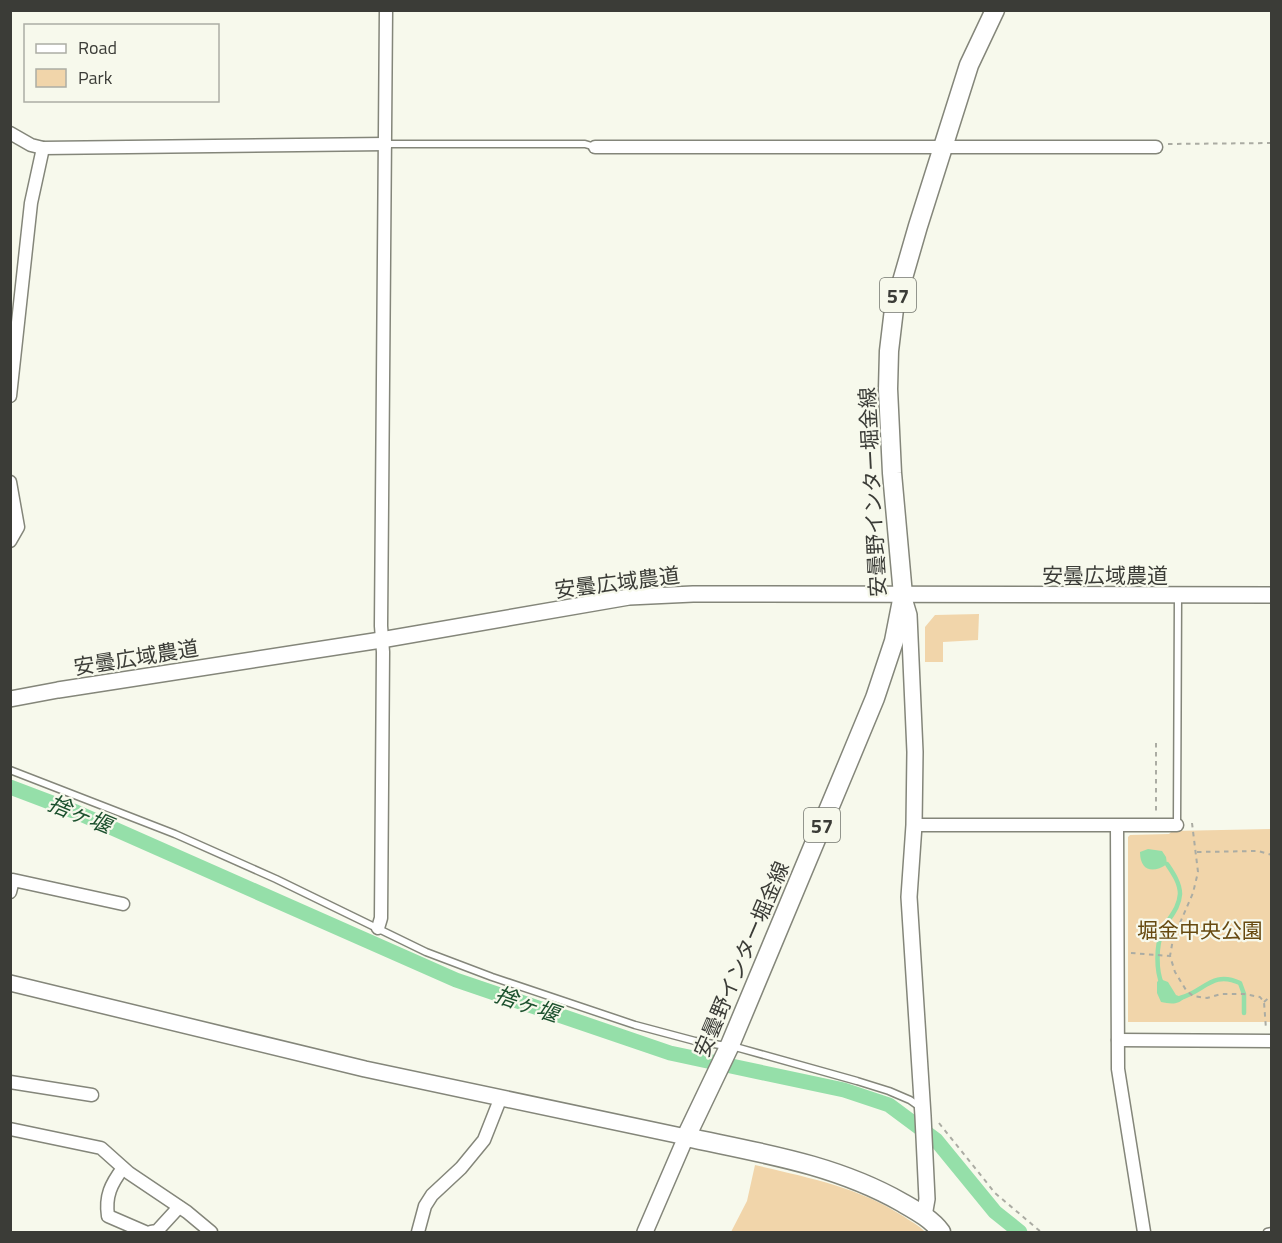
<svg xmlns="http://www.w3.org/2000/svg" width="1282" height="1243" viewBox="0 0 1282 1243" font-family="'Titillium Web','Noto Sans JP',sans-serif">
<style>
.green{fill:#f1d5aa}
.water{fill:#95dfa9}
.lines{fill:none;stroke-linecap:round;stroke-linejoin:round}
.stream{stroke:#95dfa9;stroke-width:4.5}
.canal{stroke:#95dfa9;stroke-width:15}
.service-casing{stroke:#84867a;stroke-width:9}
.minor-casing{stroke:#84867a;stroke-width:15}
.tertiary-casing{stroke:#84867a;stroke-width:18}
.primary-casing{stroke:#84867a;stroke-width:21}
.path{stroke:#abaca3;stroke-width:2;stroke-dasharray:4.5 4.5;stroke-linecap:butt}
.service{stroke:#fff;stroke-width:6}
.minor{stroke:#fff;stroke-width:12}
.tertiary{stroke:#fff;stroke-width:15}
.primary{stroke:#fff;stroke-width:18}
.labels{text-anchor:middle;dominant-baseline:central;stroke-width:4.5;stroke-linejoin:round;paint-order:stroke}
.shield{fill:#f7f9ec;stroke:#73756d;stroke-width:1.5}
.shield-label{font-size:20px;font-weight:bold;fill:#3b3c37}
.street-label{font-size:21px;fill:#3b3c37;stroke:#f7f9ec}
.park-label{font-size:21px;fill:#674a11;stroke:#f7f9ec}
.water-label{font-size:22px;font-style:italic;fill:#1c512e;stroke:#f7f9ec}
</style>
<rect width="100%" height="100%" fill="#f7f9ec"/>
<g class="green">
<path d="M979,614L978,640L943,642V662H925V627L935,615Z"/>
<path d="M1271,829V1022H1128V837L1130,835L1169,834L1172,831Z"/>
<path d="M755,1165C806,1177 859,1187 903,1216C910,1221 919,1225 925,1232H731L747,1201Z"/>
</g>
<g class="water">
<path d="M1148,849L1162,851L1166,857L1167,864C1153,874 1140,871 1140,852Z"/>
<path d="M1160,979L1168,982L1176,995L1184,998C1179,1005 1170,1004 1161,1002L1157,993V982Z"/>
</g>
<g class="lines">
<g class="stream">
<path d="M1162,984C1156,971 1156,946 1162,932C1167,919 1179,910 1180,894C1180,883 1173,873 1167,864"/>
<path d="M1180,998C1204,992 1212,970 1240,983L1244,994V1013"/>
</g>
<path class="canal" d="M10,787L76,812L456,980L670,1053L844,1090L889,1105L936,1140L995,1212L1020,1232"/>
<g class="service-casing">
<g id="service">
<path d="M386,144H585L595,147"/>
<path d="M10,770L175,834L276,879L426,952L492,977L635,1025L695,1041L739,1048L857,1081L889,1091L910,1100L920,1107"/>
<path d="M1177,825L1178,596"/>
<path d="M1267,1232L1272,1231"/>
</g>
</g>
<g class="minor-casing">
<g id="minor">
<path d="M10,133L31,145L43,148L386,144"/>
<path d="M595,147H1156"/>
<path d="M10,396L31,203L43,148"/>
<path d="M10,482L18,527L10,541"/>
<path d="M914,825H1177"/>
<path d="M1117,826L1118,1069L1144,1232"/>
<path d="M10,892L13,880L123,904"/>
<path d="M378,928L381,918L383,652L381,626L386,10"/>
<path d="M1118,1040L1272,1041"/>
<path d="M10,1082L92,1095"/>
<path d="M10,1129L101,1148L129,1173L187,1212L211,1232"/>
<path d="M123,1168C111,1184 105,1196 108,1216L145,1232"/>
<path d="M151,1232L157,1231L179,1207"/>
<path d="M418,1232L425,1206L432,1195L461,1168L484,1140L501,1097"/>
</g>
</g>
<g class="tertiary-casing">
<g id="tertiary">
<path d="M903,595L909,615L915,752L914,825L909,897L923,1116L927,1199L924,1216"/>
<path d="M10,699L58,690L381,640L629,597L693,594L1272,595"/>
<path d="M10,983L365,1069L686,1137L645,1232"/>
</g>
</g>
<g class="primary-casing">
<path id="primary" d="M941,1232C932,1219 915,1210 901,1202C834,1164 760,1153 686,1137L730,1045L848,763L875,698L894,641L903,595L892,473L888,389L889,351L894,309L918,226L969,65L995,10"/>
</g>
<g class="path">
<path d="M1168,144L1272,143"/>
<path d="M1156,743V811"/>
<path d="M1192,823L1198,872L1193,893L1173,939L1170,956L1175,972L1186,990L1193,996L1207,998L1221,994H1244L1260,997L1264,1002L1266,1029"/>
<path d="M1197,852L1258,851L1272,855"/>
<path d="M1131,953L1170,956"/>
<path d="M1264,1002L1272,995"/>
<path d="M939,1123L995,1193L1041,1232"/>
</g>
<use href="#service" class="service"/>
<use href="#minor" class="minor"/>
<use href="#tertiary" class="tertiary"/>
<use href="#primary" class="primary"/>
</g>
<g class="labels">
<g class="shield">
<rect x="880" y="278" width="36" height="34" rx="4.5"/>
<rect x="804" y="808" width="36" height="34" rx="4.5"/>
</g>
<g class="shield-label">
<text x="898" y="295">57</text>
<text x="822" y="825">57</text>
</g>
<g class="street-label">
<text transform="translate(872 492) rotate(-93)">安曇野インター堀金線</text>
<text x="1105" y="575">安曇広域農道</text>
<text transform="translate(617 582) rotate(-7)">安曇広域農道</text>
<text transform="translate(136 657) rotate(-9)">安曇広域農道</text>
<text transform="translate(741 959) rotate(-67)">安曇野インター堀金線</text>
</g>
<g class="park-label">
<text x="1200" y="930">堀金中央公園</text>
</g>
<g class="water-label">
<text transform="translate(80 814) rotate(22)">捨ヶ堰</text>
<text transform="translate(527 1004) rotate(19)">捨ヶ堰</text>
</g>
</g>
<rect width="1282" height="1243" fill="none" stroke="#3b3c37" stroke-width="24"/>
<rect x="24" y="24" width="195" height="78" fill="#f7f9ec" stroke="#acada4" stroke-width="1.5"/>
<rect x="36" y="44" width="30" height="9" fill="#ffffff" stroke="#acada4" stroke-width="1.5"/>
<text x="78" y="54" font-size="18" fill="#3b3c37">Road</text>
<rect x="36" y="69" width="30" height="18" fill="#f1d5aa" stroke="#acada4" stroke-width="1.5"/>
<text x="78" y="84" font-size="18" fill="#3b3c37">Park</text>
</svg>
